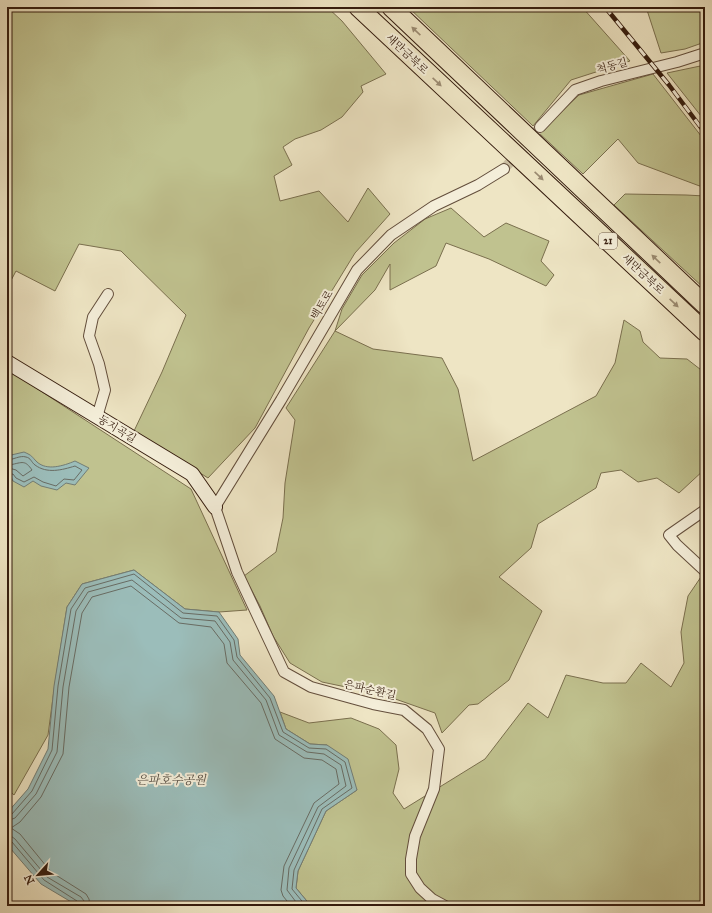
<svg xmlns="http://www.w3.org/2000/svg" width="712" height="913" viewBox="0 0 712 913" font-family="'IM FELL Great Primer','Noto Serif KR',serif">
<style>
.green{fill:#c0c28f;stroke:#7a6f4e}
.water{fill:#9bbdba;stroke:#727d75}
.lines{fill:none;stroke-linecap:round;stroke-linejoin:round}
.shore{stroke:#686c64;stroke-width:1}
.street-tunnel{stroke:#c9bda0;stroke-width:10;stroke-dasharray:10 5;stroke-linecap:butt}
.street-casing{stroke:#634e3c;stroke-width:12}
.secondary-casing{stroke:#351c0e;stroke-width:16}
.highway-casing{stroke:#351c0e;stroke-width:20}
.street{stroke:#f4eed9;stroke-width:10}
.secondary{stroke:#f4eed9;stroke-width:14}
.highway{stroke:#eee5c4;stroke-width:18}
.rail-casing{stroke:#351c0e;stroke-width:4.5}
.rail{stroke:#f4eed9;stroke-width:3;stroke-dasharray:9;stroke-linecap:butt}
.oneway{fill:#9b8b72}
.labels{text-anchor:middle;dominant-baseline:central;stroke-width:4;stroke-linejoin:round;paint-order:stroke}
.shield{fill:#f4eed9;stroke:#6e5b4b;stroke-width:1}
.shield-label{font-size:10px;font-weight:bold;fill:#351c0e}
.street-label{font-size:11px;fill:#351c0e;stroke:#f4eed9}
.water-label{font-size:12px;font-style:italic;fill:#544c42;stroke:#f4eed9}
</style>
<rect width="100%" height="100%" fill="#eee5c4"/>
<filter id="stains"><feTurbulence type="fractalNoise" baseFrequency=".005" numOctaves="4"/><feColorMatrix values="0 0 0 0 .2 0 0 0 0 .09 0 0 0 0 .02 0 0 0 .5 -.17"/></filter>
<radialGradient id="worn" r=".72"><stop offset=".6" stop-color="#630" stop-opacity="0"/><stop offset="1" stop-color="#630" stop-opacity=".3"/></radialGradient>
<g class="green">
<path d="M7,7H327L342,21L386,74L361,86L363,92L342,117L321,130L295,139L283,147L292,165L274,176L280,201L319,191L348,222L368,188L390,214L355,253L309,328L255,428L208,478L134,431L162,372L186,315L121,251L79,244L55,291L16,271L7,288Z"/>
<path d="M408,7H582L630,61L571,80L533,126Z"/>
<path d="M646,7H705V42L685,49L661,53Z"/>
<path d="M705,65V121L667,73Z"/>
<path d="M653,74L705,141V188L638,163L618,139L583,174L539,133L579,95Z"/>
<path d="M625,194L686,195L705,196V289L614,205Z"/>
<path d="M451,208L484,237L506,223L549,241L541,261L554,275L546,286L489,259L446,243L436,266L390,290V264L375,290L335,331L373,349L442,358L458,389L473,461L596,396L615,363L624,320L640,331L643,342L660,358L687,359L705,373V469L679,493L657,478L638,482L621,470L601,473L596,488L538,524L531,548L499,577L542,611L509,680L478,704L469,705L442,733L435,713L384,695L322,682L290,663L273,636L260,606L244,576L276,552L283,518L285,483L295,420L286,408L335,331L342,309L362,275L394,243L425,219Z"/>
<path d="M7,369L191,489L247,610L219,612L185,609L134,570L82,584L67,607L54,690L48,735L14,795L7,789V723L9,717L7,700Z"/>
<path d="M705,571V906H311L296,888L298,871L326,811L357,790L327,745L310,744L286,729L280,712L309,723L351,718L379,729L396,745L399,769L393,793L404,809L485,759L528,703L548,718L566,675L603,683H626L641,663L671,687L684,663L681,632L688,596Z"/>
</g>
<g class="water">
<path d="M24,452C33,456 31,456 37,462C47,471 63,466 75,461L89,468L75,485L66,483L57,490L41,486L33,481L24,487L13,481L11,477L7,480V456Z"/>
<path d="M134,570L185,609L219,612L238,639L240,655L274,696L286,729L310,744L327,745L348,759L357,790L326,811L298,871L296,888L311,906H78L41,884L10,848L7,841V813L28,789L48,749L54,686L67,607L82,584Z"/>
</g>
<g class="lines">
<g class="shore">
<path d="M7,460C13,460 20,455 26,457C31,458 31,462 35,465C47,474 62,470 75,466L82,470L74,480L64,479L56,486L43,482L34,477L24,482L16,478L13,474L7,475"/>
<path d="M7,465L9,466L10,465C23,462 25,460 32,470L23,476L16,470L9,468L7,469"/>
<path d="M7,815L12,814L32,791L52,750L58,686L71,609L85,588L134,574L183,613L217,616L234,640L237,657L270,698L283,732L309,748L326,749L345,762L352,788L322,809L294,870L292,889L306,906"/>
<path d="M7,821L15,818L36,794L57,752L63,687L76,611L88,592L132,580L181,618L215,621L230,642L233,660L266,700L279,735L307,752L324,754L341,765L346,786L318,807L289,868L287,890L299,906"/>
<path d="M7,835L11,836L15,839L47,877L81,897L84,901V906"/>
<path d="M7,840L12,842L44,880L77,901L79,906"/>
<path d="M90,906L89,899L86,894L51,872L20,834L11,828L20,822L41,797L63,754L69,687L82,613L92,597L131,586L179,623L211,627L224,644L227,663L261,703L275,739L304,758L322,760L336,769L339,784L314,803L284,866L281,890L283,896L291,906"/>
</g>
<path class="street-tunnel" d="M504,169L540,127"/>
<g class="street-casing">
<g id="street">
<path d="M540,127L575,90L601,81L677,62L705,53"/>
<path d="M97,417L105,390L99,364L89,336L93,317L108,294"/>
<path d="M705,510L669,535L677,545L705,571"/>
<path d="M445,906L432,899L420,888L411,874V859L415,836L434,789L439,749L427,729L404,710L373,704L311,687L284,672L237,572L215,507L281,400L357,270L391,235L434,206L478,185L504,169"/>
</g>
</g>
<g class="secondary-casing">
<path id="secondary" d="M7,362L192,474L215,507"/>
</g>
<g class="highway-casing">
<g id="highway">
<path d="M358,7L705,332"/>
<path d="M391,7L705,305"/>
</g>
</g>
<use href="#street" class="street"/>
<use href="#secondary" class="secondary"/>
<use href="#highway" class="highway"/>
<g class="rail-casing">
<path id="rail" d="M605,7L669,85L705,133"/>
</g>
<use href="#rail" class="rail"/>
</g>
<defs><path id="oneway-solid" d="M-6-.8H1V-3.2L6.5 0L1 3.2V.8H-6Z"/></defs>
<g class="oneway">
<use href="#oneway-solid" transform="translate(416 31) rotate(-137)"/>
<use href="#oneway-solid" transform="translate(437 82) rotate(43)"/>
<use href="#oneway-solid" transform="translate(539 176) rotate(43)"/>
<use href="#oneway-solid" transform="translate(656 259) rotate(-136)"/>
<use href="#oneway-solid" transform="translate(674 303) rotate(43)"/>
</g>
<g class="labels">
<rect class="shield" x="599" y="233" width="18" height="16" rx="3"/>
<g class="shield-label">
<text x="608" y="241">21</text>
</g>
<g class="street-label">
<text transform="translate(407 54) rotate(43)">새만금북로</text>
<text transform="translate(612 66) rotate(-16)">척동길</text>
<text transform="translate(643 274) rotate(43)">새만금북로</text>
<text transform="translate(322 305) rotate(-59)">백토로</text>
<text transform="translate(117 429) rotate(31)">동지곡길</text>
<text transform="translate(370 690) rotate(13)">은파순환길</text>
</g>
<g class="water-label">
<text x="171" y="780">은파호수공원</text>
</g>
</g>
<rect width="712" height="913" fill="none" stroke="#eee5c4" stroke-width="24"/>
<rect x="8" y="8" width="696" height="897" fill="none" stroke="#351c0e" stroke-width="2"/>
<rect x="12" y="12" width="688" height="889" fill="none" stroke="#351c0e"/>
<g transform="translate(38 875) rotate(243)" stroke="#f4eed9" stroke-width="3" paint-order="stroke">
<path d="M0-3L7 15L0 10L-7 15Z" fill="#351c0e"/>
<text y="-6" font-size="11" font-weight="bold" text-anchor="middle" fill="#351c0e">N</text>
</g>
<rect width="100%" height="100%" filter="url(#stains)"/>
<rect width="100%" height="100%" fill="url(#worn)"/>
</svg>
